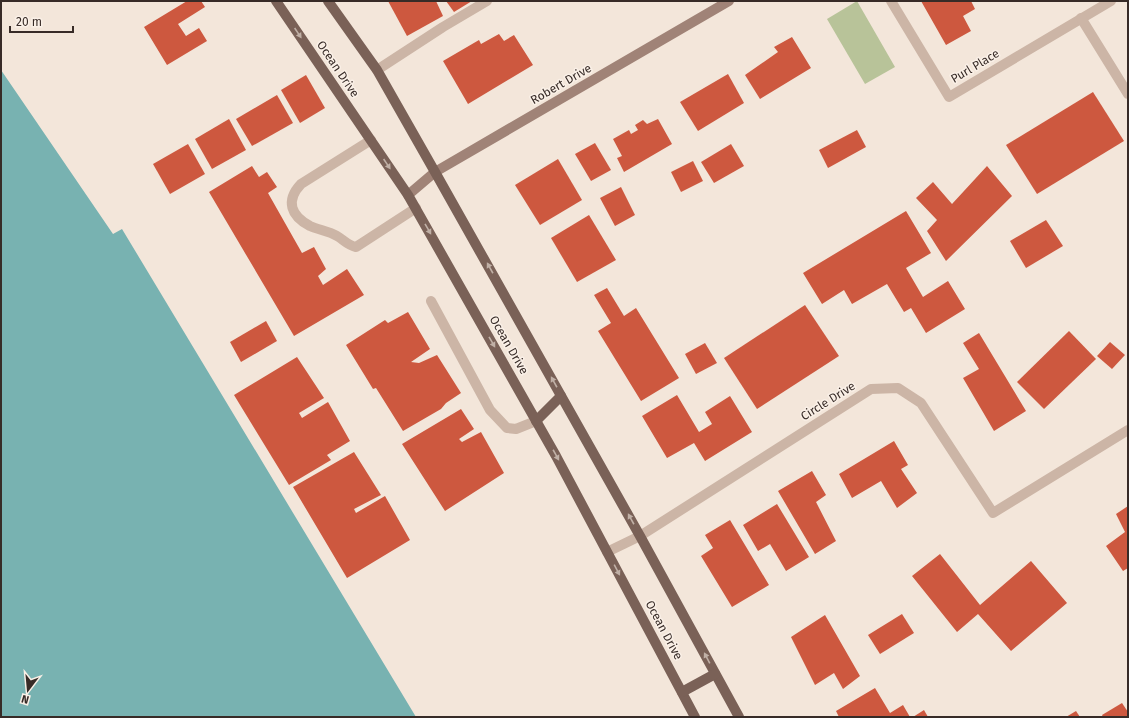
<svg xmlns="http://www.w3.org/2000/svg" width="1129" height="718" viewBox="0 0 1129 718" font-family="'Fira Sans',sans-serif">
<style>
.green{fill:#b8c399}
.water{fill:#78b2b1}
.building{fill:#cd583f}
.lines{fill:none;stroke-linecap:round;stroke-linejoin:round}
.lane{stroke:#ccb5a6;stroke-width:10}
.street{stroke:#ccb5a6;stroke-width:10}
.secondary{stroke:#a08377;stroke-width:10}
.primary{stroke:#7a6157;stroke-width:10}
.oneway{fill:#c0b0a6}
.labels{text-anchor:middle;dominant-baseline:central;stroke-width:3;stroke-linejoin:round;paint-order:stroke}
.street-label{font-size:12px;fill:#372b27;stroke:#faf0e7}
</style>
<rect width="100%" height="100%" fill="#f3e6da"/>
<path class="green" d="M857,1L895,67L865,84L827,19Z"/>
<path class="water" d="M1,70L113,234L122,229L416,717H1Z"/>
<g class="building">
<path d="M187,1H201L205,7L178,24L186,36L199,28L207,41L167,65L144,27Z"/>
<path d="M388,1H436L443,16L407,36Z"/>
<path d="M446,1H472L454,12Z"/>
<path d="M921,1H971L975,9L963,16L971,31L946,45Z"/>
<path d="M499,34L504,41L514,35L533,65L468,104L443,61L479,40L481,44Z"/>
<path d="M792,37L811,68L760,99L745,75L778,52L774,47Z"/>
<path d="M728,74L744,103L698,131L680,102Z"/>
<path d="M306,75L325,108L300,123L281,90Z"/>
<path d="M1093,92L1124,141L1037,194L1006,145Z"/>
<path d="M277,95L293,123L252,146L236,119Z"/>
<path d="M229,119L246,150L212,169L195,139Z"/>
<path d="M658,119L672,144L624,172L617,158L622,156L613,139L629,130L631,134L638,130L635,125L643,120L647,124Z"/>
<path d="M857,130L866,147L828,168L819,150Z"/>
<path d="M595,143L611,170L591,181L575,154Z"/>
<path d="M188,144L205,174L170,194L153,164Z"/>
<path d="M731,144L744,166L714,183L701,162Z"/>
<path d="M558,159L582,200L540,225L515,185Z"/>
<path d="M693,161L703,181L681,192L671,172Z"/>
<path d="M252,166L259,177L267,172L277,187L268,193L302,253L314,247L326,269L318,276L323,285L347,269L364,295L294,336L209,192Z"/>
<path d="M987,166L1012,196L946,261L927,231L937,220L916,198L933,182L952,204Z"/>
<path d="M621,187L635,215L615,226L600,198Z"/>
<path d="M906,211L931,253L906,268L923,297L948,281L965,309L926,333L911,308L904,312L887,284L852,304L844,290L822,304L803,273Z"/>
<path d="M589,215L616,260L577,282L551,238Z"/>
<path d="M1046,220L1063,246L1026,268L1010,241Z"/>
<path d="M607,288L624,316L636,308L679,378L641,401L598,331L611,323L594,295Z"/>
<path d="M805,305L839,356L757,409L724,358Z"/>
<path d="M408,312L430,349L411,362L419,363L437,355L461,393L446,403L441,409L403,431L376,388L373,389L346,345L385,320L388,323Z"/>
<path d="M266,321L277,341L241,362L230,342Z"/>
<path d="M1069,331L1096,359L1044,409L1017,382Z"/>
<path d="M979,333L1026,411L994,431L963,378L979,369L963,343Z"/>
<path d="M1110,342L1125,355L1112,369L1097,356Z"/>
<path d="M705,343L717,363L696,374L685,354Z"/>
<path d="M297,357L324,398L299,413L302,418L328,402L350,441L327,455L331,460L289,485L234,395Z"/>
<path d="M677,395L699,432L712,424L705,412L730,396L752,432L705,461L694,443L667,458L642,416Z"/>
<path d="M461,409L474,429L459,439L462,442L481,432L504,473L445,511L402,444Z"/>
<path d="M894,441L908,465L901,469L917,493L897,508L881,481L852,498L839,474Z"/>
<path d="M354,452L381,495L354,509L356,513L385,496L410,540L347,578L293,487Z"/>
<path d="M812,471L826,495L816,502L836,541L815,554L778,491Z"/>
<path d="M777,504L809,557L786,571L770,544L758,551L743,525Z"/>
<path d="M1128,506V568L1123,571L1106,546L1125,532L1116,514Z"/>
<path d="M730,520L769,585L732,607L701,556L713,548L705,535Z"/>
<path d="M940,554L980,605L1031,561L1067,603L1011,651L978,614L957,632L912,576Z"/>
<path d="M902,614L914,633L880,654L868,635Z"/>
<path d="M825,615L860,676L843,689L834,673L815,685L791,637Z"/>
<path d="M875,688L890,713L903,705L910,717H839L836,711Z"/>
<path d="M1122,703L1128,712V717H1103L1102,715Z"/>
<path d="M924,710L928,717H913Z"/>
<path d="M1076,711L1080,717H1066Z"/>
</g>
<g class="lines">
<g class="lane">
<path d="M377,70L443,27L487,1"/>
<path d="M371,140L301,184C285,201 291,216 310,226C319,230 329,231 337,236C344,240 347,245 356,247L416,208"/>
<path d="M431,301L490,410L507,428L516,429L536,421"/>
</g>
<g class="street">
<path d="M891,1L949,97L1111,1"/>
<path d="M1081,18L1128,94"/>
<path d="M607,552L640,536L871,389L898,388L921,403L993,513L1128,430"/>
</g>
<path class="secondary" d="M408,195L435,172L729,1"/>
<g class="primary">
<path d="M276,1L408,195L556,456L695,717"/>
<path d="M328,1L377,70L435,172L640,536L739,717"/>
<path d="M536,421L561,396"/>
<path d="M682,692L715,674"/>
</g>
</g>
<defs><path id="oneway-solid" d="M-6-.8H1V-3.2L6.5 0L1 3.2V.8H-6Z"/></defs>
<g class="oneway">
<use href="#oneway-solid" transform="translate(298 33) rotate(56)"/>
<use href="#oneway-solid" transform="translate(387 164) rotate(56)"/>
<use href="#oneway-solid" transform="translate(428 229) rotate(60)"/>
<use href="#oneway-solid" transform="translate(490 268) rotate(-119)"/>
<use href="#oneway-solid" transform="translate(492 342) rotate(60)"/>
<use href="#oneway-solid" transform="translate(554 382) rotate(-119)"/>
<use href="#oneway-solid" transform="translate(556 455) rotate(61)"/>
<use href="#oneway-solid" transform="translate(631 519) rotate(-119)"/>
<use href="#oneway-solid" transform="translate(617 570) rotate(62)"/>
<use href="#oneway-solid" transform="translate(707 658) rotate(-118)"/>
</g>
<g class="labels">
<g class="street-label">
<text transform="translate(975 66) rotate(-31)">Purl Place</text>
<text transform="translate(338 69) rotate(56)">Ocean Drive</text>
<text transform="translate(561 84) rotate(-30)">Robert Drive</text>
<text transform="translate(509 345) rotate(60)">Ocean Drive</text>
<text transform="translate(828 401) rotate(-32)">Circle Drive</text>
<text transform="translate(664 630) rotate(62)">Ocean Drive</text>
</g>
</g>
<rect width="1129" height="718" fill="none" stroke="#372b27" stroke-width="4"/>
<g transform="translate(28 690) rotate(196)" stroke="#faf0e7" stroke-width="3" paint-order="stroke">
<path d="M0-3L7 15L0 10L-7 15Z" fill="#372b27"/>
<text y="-6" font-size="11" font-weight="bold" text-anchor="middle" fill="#372b27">N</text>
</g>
<path d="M10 26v6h63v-6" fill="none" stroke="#372b27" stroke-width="2"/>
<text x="16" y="26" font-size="12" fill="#372b27" stroke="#faf0e7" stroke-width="3" paint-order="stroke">20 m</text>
</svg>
